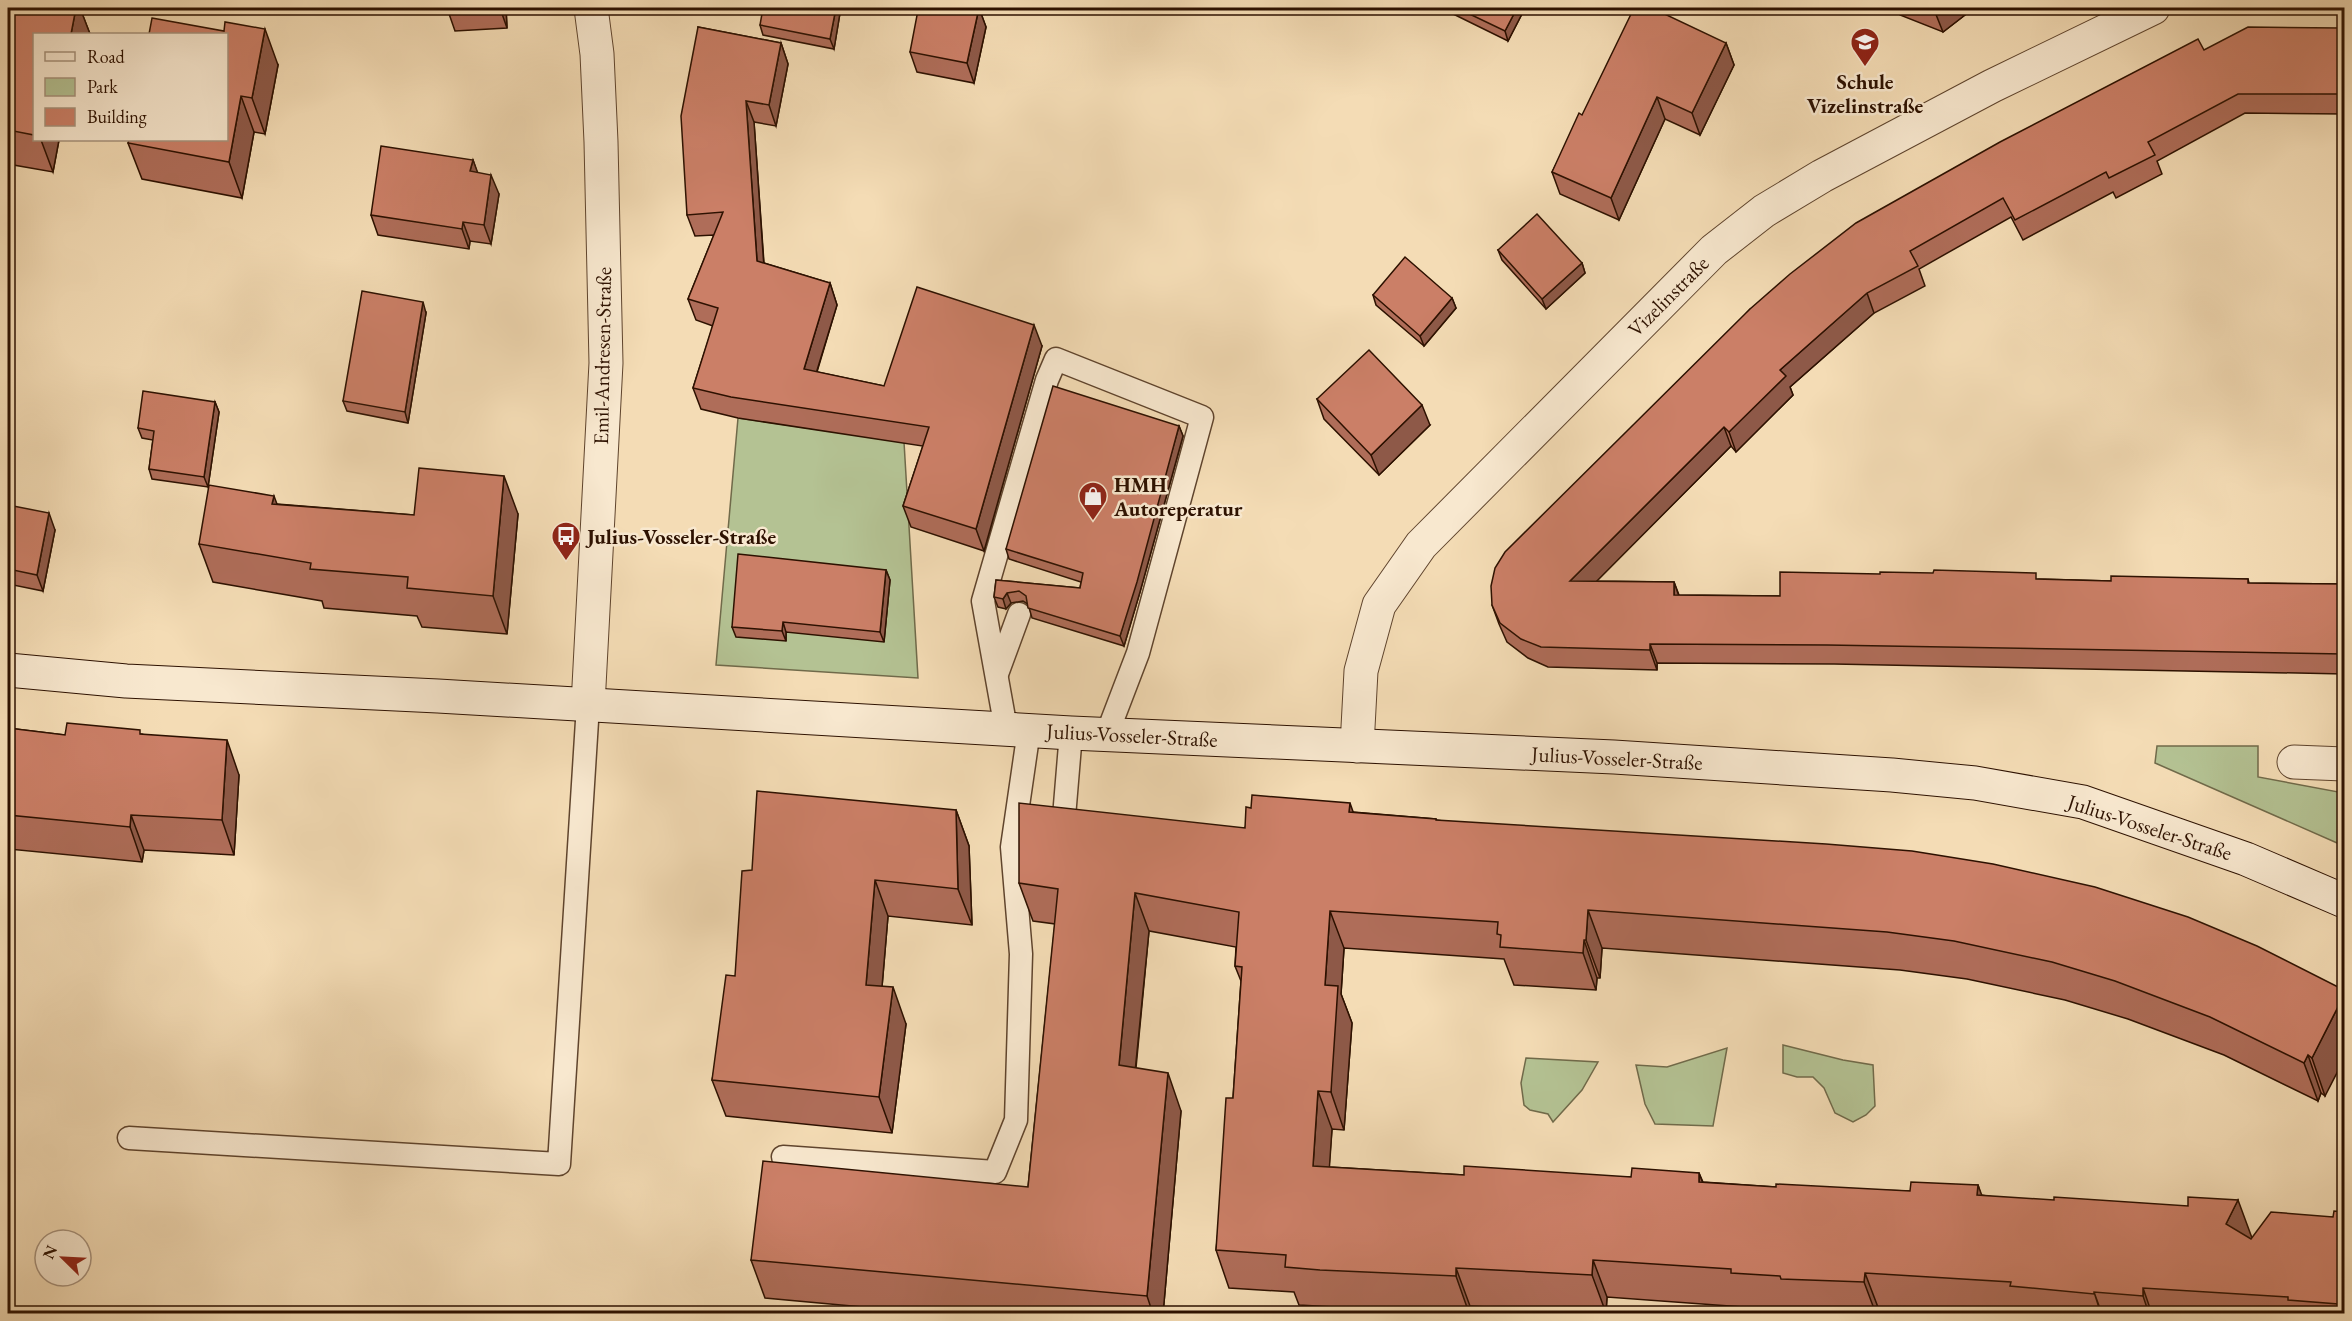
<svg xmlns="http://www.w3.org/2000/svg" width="2352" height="1321" viewBox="0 0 2352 1321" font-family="'EB Garamond',serif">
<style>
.green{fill:#b4c293;stroke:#706a4a;stroke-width:1.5}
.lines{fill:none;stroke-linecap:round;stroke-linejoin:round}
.lane-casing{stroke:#5f442d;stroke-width:25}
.street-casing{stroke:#5f442d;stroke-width:35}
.secondary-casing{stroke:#2d1100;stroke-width:35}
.lane{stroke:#f8e8cf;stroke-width:22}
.street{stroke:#f8e8cf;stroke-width:33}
.secondary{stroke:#f8e8cf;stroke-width:33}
.wall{fill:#af6d59;stroke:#2d1100;stroke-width:1.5}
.shaded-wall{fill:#8e5948;stroke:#2d1100;stroke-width:1.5}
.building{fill:#cb7f67;stroke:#2d1100;stroke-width:1.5}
.labels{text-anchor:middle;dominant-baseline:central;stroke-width:5;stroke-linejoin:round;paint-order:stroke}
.poi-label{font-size:21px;font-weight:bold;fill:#2d1100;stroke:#f8e8cf;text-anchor:start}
.street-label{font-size:21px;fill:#2d1100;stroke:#f8e8cf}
</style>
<rect width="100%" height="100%" fill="#f4dcb5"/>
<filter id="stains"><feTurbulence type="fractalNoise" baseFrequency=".00333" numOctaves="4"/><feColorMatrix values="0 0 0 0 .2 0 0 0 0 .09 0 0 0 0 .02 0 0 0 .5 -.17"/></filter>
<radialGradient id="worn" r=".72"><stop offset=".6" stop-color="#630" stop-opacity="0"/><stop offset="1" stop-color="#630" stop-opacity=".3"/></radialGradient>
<g class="green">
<path d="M738,418L904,442L918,678L716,665Z"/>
<path d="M2157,746H2258V777L2344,793V846L2155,763Z"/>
<path d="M1783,1045L1843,1060L1873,1065L1875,1106L1866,1115L1853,1122L1835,1113L1824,1088L1813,1077H1797L1783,1073Z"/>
<path d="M1727,1048L1713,1126L1655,1124L1645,1104L1636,1065L1667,1067Z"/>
<path d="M1526,1058L1598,1062L1582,1090L1553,1122L1548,1114L1530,1110L1524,1105L1521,1083Z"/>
</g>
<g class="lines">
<g class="lane-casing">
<g id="lane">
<path d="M997,674L1019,614"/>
<path d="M1006,729L983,601L1047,380L1056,359L1202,417L1138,653L1107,734"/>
<path d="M1063,829L1071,733"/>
<path d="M129,1138L559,1164L588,705"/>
<path d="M783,1157L995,1172L1016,1120L1021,954L1012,847L1029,730"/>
</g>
</g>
<g class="street-casing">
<g id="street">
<path d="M588,705L606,363L601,142L597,54L591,8"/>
<path d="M1357,746L1361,671L1379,605L1421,545L1714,250L1764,211L1822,176L1992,86L2153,8"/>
<path d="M2294,762L2344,764"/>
</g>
</g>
<g class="secondary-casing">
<path id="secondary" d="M8,670L126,681L438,696L1071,733L1614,757L1892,775L1975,783L2083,802L2246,859L2344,901"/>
</g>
<use href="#lane" class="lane"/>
<use href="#street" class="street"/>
<use href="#secondary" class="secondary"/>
</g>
<g class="wall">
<path d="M8,8H80L90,34H34V140H59L53,172L8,164Z"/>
<path d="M447,8H506L507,28L455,31Z"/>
<path d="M979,8L986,27L974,83L917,72L910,52L940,14Z"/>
<path d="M1441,8H1525L1508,41Z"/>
<path d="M1898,8H1974L1943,32L1900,15Z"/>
<path d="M840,13L834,49L763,35L760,25Z"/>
<path d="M2344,14V114L2245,113L2157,161L2162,174L2116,198L2113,192L2023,240L2011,217L1919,269L1925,286L1874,313L1790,387L1793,395L1736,452L1731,446L1596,581L1674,582L1679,595L1780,596L2039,579L2111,581L2248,579L2249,583L2344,584V674L1834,664L1657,663V670L1548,667L1528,658L1507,642L1499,624L1492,605L1750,309L2204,50L2340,28Z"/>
<path d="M698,27L781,43L788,64L776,126L754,122L764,263L830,283L837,305L817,372L884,386L1042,346L984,551L911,527L903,506L923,446L738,418L701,409L693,388L713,326L696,320L688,299L714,235L695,236L687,215Z"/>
<path d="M1726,43L1734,65L1700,135L1665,119L1619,220L1560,194L1552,172L1582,115Z"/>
<path d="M278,65L265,134L254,132L242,198L142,179L128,143Z"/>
<path d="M473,160L477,172L499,194L491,244L470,241L469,249L378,235L371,215Z"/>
<path d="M1498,250L1582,263L1585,273L1546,309L1502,260Z"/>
<path d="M1373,295L1452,298L1456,308L1424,346L1376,305Z"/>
<path d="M426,313L408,423L347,411L343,401Z"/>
<path d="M1317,399L1430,425L1379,475L1324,419Z"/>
<path d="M215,402L219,412L208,487L152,479L149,469L153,440L142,438L138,428Z"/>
<path d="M1179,426L1183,436L1140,592L1124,646L1032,618L1028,604L1023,601L1011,603L1006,609L998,607L994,597L996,580L1080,588L1081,582L1009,559L1006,549Z"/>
<path d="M277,504L414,515L518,514L507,634L422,627L417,616L324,608L322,601L213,582L199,544Z"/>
<path d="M8,505L55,530L43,591L8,584Z"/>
<path d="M886,570L890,580L884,642L786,632V641L736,637L732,627Z"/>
<path d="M8,728L65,735L142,734L239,775L234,855L144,850L142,862L9,849L8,862Z"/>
<path d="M1251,808L1353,812L1436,819L1437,820L2344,990L2325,1096L2321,1093L2318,1101L2224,1055L2128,1019L2065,1000L1967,979L1900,970L1602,948L1600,978H1597L1596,990L1514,985L1504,959L1344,948L1341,994L1352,1023L1344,1130L1332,1129L1329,1167L1464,1175L1631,1177L1699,1173L1703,1182L1776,1187L1910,1191L1978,1185L1981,1195L2252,1238L2333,1217L2344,1212V1314H1929L1879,1310V1314H1783L1745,1311L1743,1307L1607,1297L1606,1313L1470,1306L1469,1313L1334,1307L1299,1305L1294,1292L1229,1288L1216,1250L1233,1098L1241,981L1235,966L1236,947L1149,931L1136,1068L1181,1111L1163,1314H939L765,1298L751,1260L1028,1187L1055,924L1033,921L1019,883L1245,828Z"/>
<path d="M956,810L969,846L972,925L888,916L882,987L906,1024L892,1133L726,1116L712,1080L735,976Z"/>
</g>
<g class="shaded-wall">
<path d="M76,8H80L90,34H71Z"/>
<path d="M500,8H506L507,28Z"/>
<path d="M836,8H838L840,13L834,49L830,39Z"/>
<path d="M979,8L986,27L974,83L967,63Z"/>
<path d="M1517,8H1525L1508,41L1505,31Z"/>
<path d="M1941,8H1974L1943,32L1935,12Z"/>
<path d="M265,29L278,65L265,134L252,98Z"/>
<path d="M781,43L788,64L776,126L769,105Z"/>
<path d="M1726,43L1734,65L1700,135L1692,113Z"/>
<path d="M241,96L254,132L242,198L229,162Z"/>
<path d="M1657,97L1665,119L1619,220L1611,198Z"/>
<path d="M746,101L754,122L765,282L757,261Z"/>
<path d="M41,140H59L53,172Z"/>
<path d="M473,160L480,179L470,171Z"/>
<path d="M491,175L499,194L491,244L484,225Z"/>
<path d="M463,222L470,241L469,249L462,229Z"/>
<path d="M1582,263L1585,273L1546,309L1542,299Z"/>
<path d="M830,283L837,305L811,390L804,369Z"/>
<path d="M1867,293L1874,313L1790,387L1793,395L1736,452L1729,432L1780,370Z"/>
<path d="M1452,298L1456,308L1424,346L1420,336Z"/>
<path d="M423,302L426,313L408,423L405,412Z"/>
<path d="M1034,325L1042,346L984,551L976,529Z"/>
<path d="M215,402L219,412L208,487L204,477Z"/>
<path d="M1422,405L1430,425L1379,475L1371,455Z"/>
<path d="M1179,426L1183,436L1140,592L1124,646L1120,636Z"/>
<path d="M1724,427L1731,446L1577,601L1570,581Z"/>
<path d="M504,476L518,514L507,634L493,596Z"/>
<path d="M274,496L288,534L272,504Z"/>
<path d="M49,513L55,530L43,591L37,575Z"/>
<path d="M886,570L890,580L884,642L880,632Z"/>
<path d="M1674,582L1681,602L1674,595Z"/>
<path d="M1007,593L1011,603L1006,609L1003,599Z"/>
<path d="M783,622L786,632V641L782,631Z"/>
<path d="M1650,644L1657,663V670L1650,650Z"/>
<path d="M227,740L239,775L234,855L222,820Z"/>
<path d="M1350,803L1363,840L1349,812Z"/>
<path d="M956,810L969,846L972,925L958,889Z"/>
<path d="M131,815L144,850L142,862L130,827Z"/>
<path d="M8,844L9,849L8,862Z"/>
<path d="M875,880L888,916L879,1022L866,985Z"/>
<path d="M1135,893L1149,931L1132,1102L1119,1065Z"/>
<path d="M1588,910L1602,948L1600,978L1586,940Z"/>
<path d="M1330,911L1344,948L1341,994L1352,1023L1344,1130L1331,1092L1325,985Z"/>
<path d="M1584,940L1597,978L1596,990L1583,953Z"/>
<path d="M893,987L906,1024L892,1133L879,1097Z"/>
<path d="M2344,995V1059L2325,1096L2312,1058Z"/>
<path d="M2308,1055L2321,1093L2318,1101L2304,1063Z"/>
<path d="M1168,1073L1181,1111L1163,1314H1153L1147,1296Z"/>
<path d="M1318,1091L1332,1129L1327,1203L1313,1166Z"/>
<path d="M1699,1173L1713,1210L1699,1182Z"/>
<path d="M1978,1185L1992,1223L1977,1195Z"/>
<path d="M2238,1200L2252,1238L2240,1262L2226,1224Z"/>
<path d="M1593,1260L1607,1297L1606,1313L1592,1275Z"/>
<path d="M1456,1268L1470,1306L1469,1313L1456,1276Z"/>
<path d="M1865,1273L1879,1310V1314H1876L1864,1282Z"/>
<path d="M2143,1288L2152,1314H2149L2143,1296Z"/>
<path d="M2094,1292L2102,1314H2101Z"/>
</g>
<g class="building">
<path d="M8,8H76L71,34H34V135L8,130Z"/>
<path d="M763,8H836L830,39L760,25Z"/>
<path d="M941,8H979L967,63L910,52L918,10L940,14Z"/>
<path d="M1457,8H1517L1505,31Z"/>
<path d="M1634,8H1652L1726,43L1692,113L1657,97L1611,198L1552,172L1579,113L1582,115Z"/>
<path d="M1924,8H1941L1935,12Z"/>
<path d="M2340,14H2344V104H2343V94H2238L2148,142L2155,155L2109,178L2106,172L2015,220L2003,198L1910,251L1918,266L1867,293L1780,370L1786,376L1729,432L1724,427L1570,581L1674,582V595L1780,596V572L1880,574V572L1933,573L1934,570L2036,573V579L2111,581V576L2248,579V583L2344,584V654L1827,645L1650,644V650L1541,647L1521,639L1500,623L1492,605L1491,586L1495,568L1505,552L1750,309L1790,274L1856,223L2000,142L2198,39L2204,50L2248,27L2340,28Z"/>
<path d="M152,18L224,31L225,22L265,29L252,98L241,96L229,162L128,143L129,140H226V34H149Z"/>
<path d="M698,27L781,43L769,105L746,101L757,261L830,283L804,369L884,386L917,287L1034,325L976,529L903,506L929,427L731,397L693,388L718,308L688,299L723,212L687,215L681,116Z"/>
<path d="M381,146L473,160L470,171L491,175L484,225L463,222L462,229L371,215Z"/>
<path d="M1537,214L1582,263L1542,299L1498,250Z"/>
<path d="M1405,257L1452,298L1420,336L1373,295Z"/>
<path d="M362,291L423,302L405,412L343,401Z"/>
<path d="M1369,350L1422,405L1371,455L1317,399Z"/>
<path d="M1053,386L1179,426L1137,582L1120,636L1028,608L1026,596L1019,591L1007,593L1003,599L994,597L996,580L1080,588L1083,573L1006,549Z"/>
<path d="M143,391L215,402L204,477L149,469L154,431L138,428Z"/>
<path d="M419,468L504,476L493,596L407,588L408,577L310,569L311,563L199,544L209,485L274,496L272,504L414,515Z"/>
<path d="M8,505L49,513L37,575L8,569Z"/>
<path d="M738,554L886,570L880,632L783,622L782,631L732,627Z"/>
<path d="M67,723L140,730V734L227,740L222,820L131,815L130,827L8,815V728L65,735Z"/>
<path d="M757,791L956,810L958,889L875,880L866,985L893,987L879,1097L712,1080L726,975L735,976L742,871L752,870Z"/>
<path d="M1252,795L1350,803L1349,812L1436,819V820L1826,844L1912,851L1993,864L2095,887L2188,917L2257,946L2344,990V995L2312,1058L2308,1055L2304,1063L2210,1017L2115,981L2052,962L1954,941L1887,932L1588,910L1586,940H1584L1583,953L1500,947L1501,935L1497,934L1498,922L1330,911L1325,985L1338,986L1331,1092L1318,1091L1313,1166L1464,1175V1166L1631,1177L1632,1168L1699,1173V1182L1776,1187V1184L1910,1191L1911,1182L1978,1185L1977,1195L2054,1200V1197L2188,1206V1197L2238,1200L2226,1224L2251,1239L2271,1212L2333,1217L2334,1211L2344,1212V1306H2338V1304L2288,1300V1297L2143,1288V1296L2094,1292V1294L2010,1286L2011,1282L1865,1273L1864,1282L1781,1279L1780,1276L1731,1273V1269L1593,1260L1592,1275L1456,1268V1276L1320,1270L1285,1267L1286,1255L1216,1250L1226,1098H1233L1242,967L1235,966L1239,912L1135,893L1119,1065L1168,1073L1147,1296L751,1260L763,1161L1028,1187L1058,889L1019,883V803L1245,828L1246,807L1251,808Z"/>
</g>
<defs>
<g id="school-pin" transform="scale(1.5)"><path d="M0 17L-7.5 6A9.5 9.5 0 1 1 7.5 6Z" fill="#8f2418" stroke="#f8e8cf"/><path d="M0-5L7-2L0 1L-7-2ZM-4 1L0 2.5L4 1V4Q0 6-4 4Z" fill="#fff"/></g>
<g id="shop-pin" transform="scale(1.5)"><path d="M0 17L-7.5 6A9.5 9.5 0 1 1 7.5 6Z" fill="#8f2418" stroke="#f8e8cf"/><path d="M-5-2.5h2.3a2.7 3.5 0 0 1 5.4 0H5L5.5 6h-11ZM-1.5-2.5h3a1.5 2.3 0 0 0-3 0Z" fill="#fff"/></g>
<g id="bus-pin" transform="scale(1.5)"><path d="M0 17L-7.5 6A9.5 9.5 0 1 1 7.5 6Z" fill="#8f2418" stroke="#f8e8cf"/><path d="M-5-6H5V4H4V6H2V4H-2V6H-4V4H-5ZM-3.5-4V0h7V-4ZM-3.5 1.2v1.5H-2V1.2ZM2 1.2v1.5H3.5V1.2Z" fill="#fff"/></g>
</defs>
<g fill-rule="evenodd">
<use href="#school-pin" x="1865" y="42"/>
<use href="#shop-pin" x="1093" y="496"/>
<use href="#bus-pin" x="566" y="536"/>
</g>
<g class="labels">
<g class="poi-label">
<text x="1865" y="81" text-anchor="middle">Schule<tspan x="1865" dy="24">Vizelinstraße</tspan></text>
<text x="1114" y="484">HMH<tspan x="1114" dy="24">Autoreperatur</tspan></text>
<text x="587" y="536">Julius-Vosseler-Straße</text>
</g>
<g class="street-label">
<text transform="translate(1668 296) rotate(-45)">Vizelinstraße</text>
<text transform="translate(602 356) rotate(-89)">Emil-Andresen-Straße</text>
<text transform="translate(1132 735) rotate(3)">Julius-Vosseler-Straße</text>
<text transform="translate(1617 758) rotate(3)">Julius-Vosseler-Straße</text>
<text transform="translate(2150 827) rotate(18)">Julius-Vosseler-Straße</text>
</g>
</g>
<rect width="2352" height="1321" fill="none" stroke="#f4dcb5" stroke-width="30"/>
<rect x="9" y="9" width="2334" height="1303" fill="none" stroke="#2d1100" stroke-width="3"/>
<rect x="15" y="15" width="2322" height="1291" fill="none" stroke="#2d1100" stroke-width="1.5"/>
<rect x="33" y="33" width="195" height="108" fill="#f8e8cf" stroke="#a7927c" stroke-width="1.5"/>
<rect x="45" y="52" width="30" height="9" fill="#f8e8cf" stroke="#a7927c" stroke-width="1.5"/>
<text x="87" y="63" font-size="18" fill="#2d1100">Road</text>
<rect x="45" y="78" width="30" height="18" fill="#b4c293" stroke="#a7927c" stroke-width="1.5"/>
<text x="87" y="93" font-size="18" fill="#2d1100">Park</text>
<rect x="45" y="108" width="30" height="18" fill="#cb7f67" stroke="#a7927c" stroke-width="1.5"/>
<text x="87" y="123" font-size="18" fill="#2d1100">Building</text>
<g transform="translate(63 1258) rotate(294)"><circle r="28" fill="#f8e8cf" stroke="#a7927c" stroke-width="1.5"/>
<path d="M0-4.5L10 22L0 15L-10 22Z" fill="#8f2418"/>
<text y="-9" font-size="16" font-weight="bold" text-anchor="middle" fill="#2d1100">N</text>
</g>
<rect width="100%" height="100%" filter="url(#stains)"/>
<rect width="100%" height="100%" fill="url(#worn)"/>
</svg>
